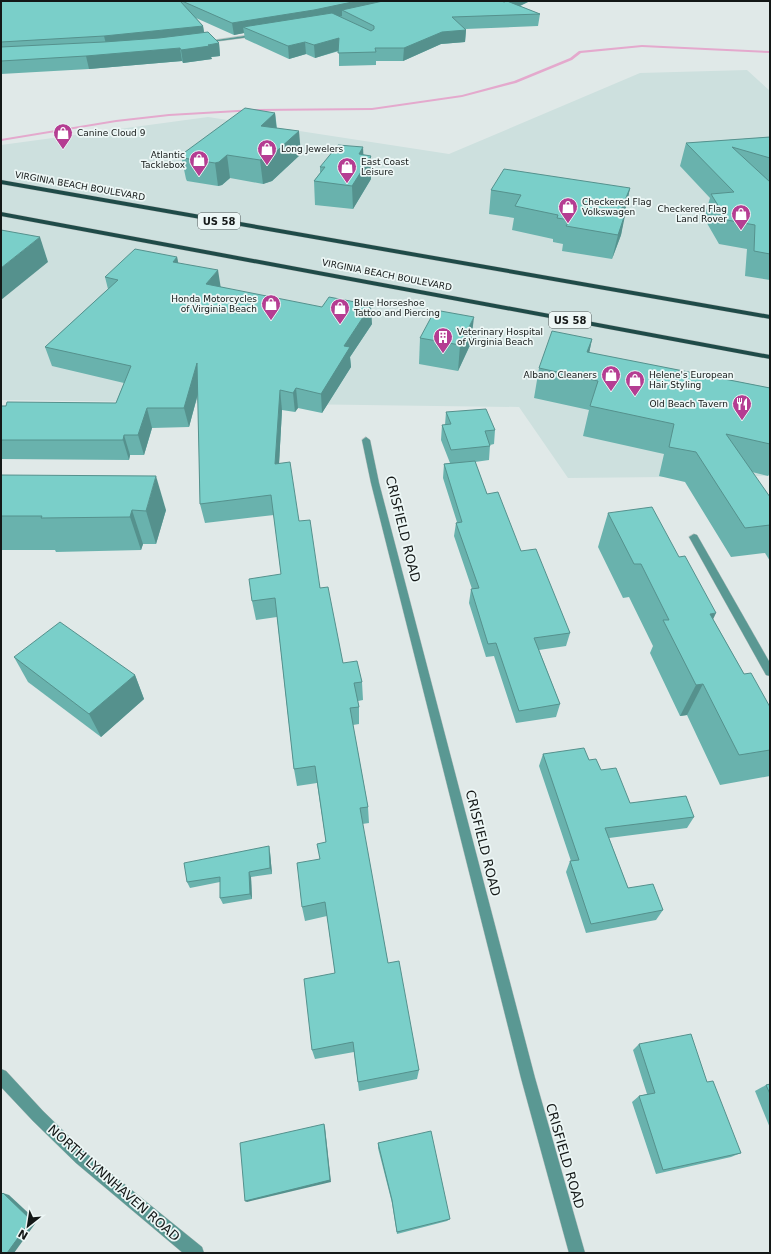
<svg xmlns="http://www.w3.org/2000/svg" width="771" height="1254" viewBox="0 0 771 1254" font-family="'DejaVu Sans',sans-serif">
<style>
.built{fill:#cde0de}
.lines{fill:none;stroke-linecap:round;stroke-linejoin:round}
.stream{fill:#e4a9cd;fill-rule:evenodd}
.minor-casing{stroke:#bbc3c2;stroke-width:1}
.tertiary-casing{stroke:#bbc3c2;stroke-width:1}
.primary-casing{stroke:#bbc3c2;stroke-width:1}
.minor{fill:#5a9893;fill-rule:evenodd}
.tertiary{fill:#5a9893;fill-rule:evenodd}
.primary{fill:#1f4b48;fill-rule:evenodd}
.wall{fill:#69b2ad}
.shaded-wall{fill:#55918d}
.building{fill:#7acfc9;stroke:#55918d}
.labels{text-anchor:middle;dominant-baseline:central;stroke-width:3.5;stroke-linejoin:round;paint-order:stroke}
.far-poi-label{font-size:9px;fill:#141817;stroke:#edf7f6;text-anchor:start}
.far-street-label{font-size:9px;fill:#141817;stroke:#edf7f6}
.shield{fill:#edf7f6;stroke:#555b5a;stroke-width:1}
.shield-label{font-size:10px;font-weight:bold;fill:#141817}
.near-street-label{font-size:13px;fill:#141817;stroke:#edf7f6}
</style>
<rect width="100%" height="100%" fill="#e0e9e8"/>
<path class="built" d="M747,70L770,91V476L568,478L519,407L1,400V145L208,117L449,154L640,73Z"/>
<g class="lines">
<path class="stream" d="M642,45L770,51V53L642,47L581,53L572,60L516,83L462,97L372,110L255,111L169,116L116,122L1,141V139L116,120L169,114L255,109L372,108L462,95L514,81L570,58L579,51Z"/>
<g class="minor-casing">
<g id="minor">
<path d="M257,34L258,36L204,43L202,42Z"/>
<path d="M366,437L370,440L379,483L535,1078L585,1253H569L521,1078L371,483L362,440Z"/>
<path d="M694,534L697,535L770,663V676L766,675L689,537Z"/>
</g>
</g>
<g class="tertiary-casing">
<path id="tertiary" d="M1,1069L6,1071L43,1111L86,1153L202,1247L204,1253H183L76,1163L33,1121L1,1087Z"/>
</g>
<g class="primary-casing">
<g id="primary">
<path d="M1,180L770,315V319L1,184Z"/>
<path d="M1,212L770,355V359L1,216Z"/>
</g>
</g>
<use href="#minor" class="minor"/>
<use href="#tertiary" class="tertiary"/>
<use href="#primary" class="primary"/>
</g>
<g class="wall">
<path d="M1,1H530L520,6L540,14L538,26L465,29L466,30L465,42L441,44L403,61H376V65L339,66V51L315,58L306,54L289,59L245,39L244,33L234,35L196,18L203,26L204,32L219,43L220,56L211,57L212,59L183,63L182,61L89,69L1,74Z"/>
<path d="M275,113L277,128L301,154L272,181L263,184L230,178L222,185L218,186L187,181L186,179L181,155Z"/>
<path d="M770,137V280L745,276L747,249L719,244L704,218L710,198L680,166L686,143Z"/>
<path d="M364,155L371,156V179L353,209L315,205L314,181L320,173V167Z"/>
<path d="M630,188L625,211L621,235L612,259L562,251L563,244L553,242V239L512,230L514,218L489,214L491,190Z"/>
<path d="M177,257L178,263L221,287L372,324L350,357L351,367L322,413L298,408L295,412L282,410L279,463L299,521L343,663L362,682L363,700L358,701L359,707V724L353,725L368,807L369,823L362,824L388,963L419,1070L417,1079L359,1091L354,1052L315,1059L312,1050L335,973L327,916L305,921L302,907L326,842L317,783L297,786L294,769L277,617L256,620L252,601L281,574L274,515L205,523L200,504L198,394L189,427L152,428L144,455H130L129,460L1,459V406L116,403L124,383L52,366L45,347L108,289L105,277Z"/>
<path d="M420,338L471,343L458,371L419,364Z"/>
<path d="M592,339L589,353L770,388V473L768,476L752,472L770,497V561L765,553L731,557L685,482L659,476L664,454L583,436L589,410L534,398L539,368Z"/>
<path d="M446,412L495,430L494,444L490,445L489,460L475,462L487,494L570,633L566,646L539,650L560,704L556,717L516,723L494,656L486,657L469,603L471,589H472L454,536L456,523L457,522L443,478L444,464L450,463L441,440L442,425H445Z"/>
<path d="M1,475L166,510L156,544H143L141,550L56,552L55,550H1Z"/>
<path d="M608,513L713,619L744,674L770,707V776L720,785L687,715L680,716L650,653L653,646L629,597L623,598L598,547Z"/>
<path d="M14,657L135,675L144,699L101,737L28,682Z"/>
<path d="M543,754L589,760L601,770L630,803L694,817L687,828L609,838L628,888L663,910L656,920L586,933L566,872L570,861H571L539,766Z"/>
<path d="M270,852L272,874L251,877L252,899L223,904L220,898V882L190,888L187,882Z"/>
<path d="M639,1044L707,1082L741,1153L731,1157L656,1174L632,1102L639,1096L647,1094L633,1050Z"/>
<path d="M770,1084V1128L755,1091L766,1085Z"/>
<path d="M378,1143L450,1219L447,1221L397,1234L392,1203L378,1148Z"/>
</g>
<g class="shaded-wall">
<path d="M357,1H412L342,10V16L315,22L243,27L244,33L234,35L232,23Z"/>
<path d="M508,1H530L507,12Z"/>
<path d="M203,26L205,39L107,48L104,36Z"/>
<path d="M466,30L465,42L441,44L403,61L404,48L442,32Z"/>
<path d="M339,38L340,50L315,58L314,45Z"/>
<path d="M305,42L306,54L289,59L288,46Z"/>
<path d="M219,43L220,56L211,57L212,59L183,63L181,50L208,45Z"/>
<path d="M180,48L182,61L89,69L86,56Z"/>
<path d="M275,113L277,135L261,126Z"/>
<path d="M299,131L301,154L272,181L263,184L260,160Z"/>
<path d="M363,147L364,167L371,156V179L353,209L352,186L359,154Z"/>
<path d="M227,155L230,178L222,185L218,186L215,163Z"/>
<path d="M630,188L625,212L621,210Z"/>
<path d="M626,211L621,235L612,259L618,235Z"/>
<path d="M40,237L48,262L1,300V268Z"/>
<path d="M177,257L181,276L173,262Z"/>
<path d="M218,270L221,289L206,284Z"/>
<path d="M371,305L372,324L350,357L351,367L322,413L321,394L344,346Z"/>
<path d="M474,317L471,343L458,371L460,345Z"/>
<path d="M592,339L586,368L587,352Z"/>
<path d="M197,363L201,382L189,427L184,408Z"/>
<path d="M296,388L298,408L295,412L293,393Z"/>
<path d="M280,390L282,410L278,483L275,464Z"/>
<path d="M147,408L152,428L144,455L138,435Z"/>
<path d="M124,435L130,455L129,460L123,440Z"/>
<path d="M156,476L166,510L156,544L146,511Z"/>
<path d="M132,510L143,544L141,550L130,517Z"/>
<path d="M716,613L701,645L710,614Z"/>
<path d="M135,675L144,699L101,737L89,714Z"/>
<path d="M703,684L687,715L680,716L696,685Z"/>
<path d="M269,846L270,852L272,874L270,868Z"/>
<path d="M249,872L251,877L252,899L250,894Z"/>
<path d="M324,1124L325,1127L331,1182L247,1202L245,1201Z"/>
<path d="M3,1193L9,1195L37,1221L14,1253H7Z"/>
</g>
<g class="building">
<path d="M1,1H180L203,26L104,36L1,42Z"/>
<path d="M182,1H357L314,10L232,23Z"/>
<path d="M383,1H502L504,2L507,1L540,14L452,17L466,30L442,32L404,48H375L376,52L338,53L339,38L314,45L305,42L288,46L243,27L332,13L371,31L374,29V26L342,10Z"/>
<path d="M208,32L219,43L208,45L210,46L181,50L180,48L86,56L1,61V47L104,42L159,38Z"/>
<path d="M245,108L275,113L261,126L299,131L270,157L260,160L227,155L219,162L215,163L183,158L185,156L181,155Z"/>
<path d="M770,137V158L732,147L770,182V254L754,251L755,225L727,220L711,194L734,192L686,143Z"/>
<path d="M338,145L363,147L359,154L371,156L352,186L314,181L325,167H320Z"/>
<path d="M504,169L630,188L621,210L626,211L618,235L566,226L570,220L557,218L558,215L515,206L521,195L491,190Z"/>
<path d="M1,230L40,237L1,268Z"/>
<path d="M135,249L177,257L173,262L218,270L206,284L322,307L329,297L371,305L344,346L350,347L321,394L296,388L293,393L280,390L275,464L290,462L299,521L310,520L320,588L328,587L343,663L357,661L362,682L354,683L359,707L350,708L368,807L360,808L388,963L399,961L419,1070L358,1082L353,1042L312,1050L304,979L335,973L325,902L302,907L297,863L320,859L317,844L326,842L315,766L294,769L275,598L252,601L249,579L281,574L271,495L200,504L197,363L184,408H147L138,435H124L123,440H1V406H6L7,402L116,403L131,366L45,347L118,280L105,277Z"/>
<path d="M435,310L474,317L460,345L420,338Z"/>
<path d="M552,331L592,339L587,352L770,388V444L726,434L770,497V525L745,528L696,452L669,447L674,424L590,406L598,381L539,368Z"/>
<path d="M486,409L495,430L485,431L490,446L451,450L442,425L451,424L446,412Z"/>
<path d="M475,461L487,494L498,492L521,551L536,549L570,633L534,638L560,704L519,711L496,643L488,644L471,589L479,588L456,523L462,522L444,464Z"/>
<path d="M1,475L156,476L146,511L132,510L130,517L41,518L42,516H1Z"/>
<path d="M652,507L679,557L685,556L716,613L710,614L744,674L751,673L770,707V750L739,755L703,684L696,685L663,620H669L641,564H634L608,513Z"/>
<path d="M60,622L135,675L89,714L14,657Z"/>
<path d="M584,748L589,760L596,759L601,770L616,768L630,803L686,796L694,817L605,828L628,888L653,884L663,910L591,924L570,861L579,860L543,754Z"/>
<path d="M269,846L270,868L249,872L250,894L220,898V877L187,882L184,863Z"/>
<path d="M691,1034L707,1082L713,1081L741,1153L663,1170L639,1096L655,1093L639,1044Z"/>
<path d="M770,1084V1094L766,1085Z"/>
<path d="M324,1124L330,1180L245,1201L240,1143Z"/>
<path d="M431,1131L450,1219L397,1232L392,1200L378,1143Z"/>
<path d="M3,1193L31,1220L7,1253H1V1195Z"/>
</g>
<defs>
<g id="shop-pin" transform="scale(1)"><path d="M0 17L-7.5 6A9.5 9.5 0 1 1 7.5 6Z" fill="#b53d92" stroke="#edf7f6"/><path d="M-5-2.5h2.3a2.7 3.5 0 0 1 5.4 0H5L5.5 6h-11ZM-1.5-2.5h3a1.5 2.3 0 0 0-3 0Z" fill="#fff"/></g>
<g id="building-pin" transform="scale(1)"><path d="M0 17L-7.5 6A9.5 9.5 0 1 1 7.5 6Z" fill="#b53d92" stroke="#edf7f6"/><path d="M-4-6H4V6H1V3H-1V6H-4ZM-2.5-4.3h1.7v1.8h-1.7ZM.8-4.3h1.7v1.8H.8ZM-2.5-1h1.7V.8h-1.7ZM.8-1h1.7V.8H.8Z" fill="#fff"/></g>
<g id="restaurant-pin" transform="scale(1)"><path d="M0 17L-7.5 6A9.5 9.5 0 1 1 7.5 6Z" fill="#b53d92" stroke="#edf7f6"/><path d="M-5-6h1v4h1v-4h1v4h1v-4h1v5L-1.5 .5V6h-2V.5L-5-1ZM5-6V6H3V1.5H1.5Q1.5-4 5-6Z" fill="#fff"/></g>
</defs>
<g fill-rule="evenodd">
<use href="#shop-pin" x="63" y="133"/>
<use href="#shop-pin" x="267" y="149"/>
<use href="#shop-pin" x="199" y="160"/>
<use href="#shop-pin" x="347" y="167"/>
<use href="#shop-pin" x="568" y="207"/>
<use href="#shop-pin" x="741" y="214"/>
<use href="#shop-pin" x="271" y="304"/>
<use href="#shop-pin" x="340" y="308"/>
<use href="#building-pin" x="443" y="337"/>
<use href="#shop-pin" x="611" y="375"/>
<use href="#shop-pin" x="635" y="380"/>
<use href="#restaurant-pin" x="742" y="404"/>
</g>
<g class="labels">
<g class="far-poi-label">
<text x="77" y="133">Canine Cloud 9</text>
<text x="281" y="149">Long Jewelers</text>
<text x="185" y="155" text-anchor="end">Atlantic<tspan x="185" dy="10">Tacklebox</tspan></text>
<text x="361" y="162">East Coast<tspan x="361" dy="10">Leisure</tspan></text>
<text x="582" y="202">Checkered Flag<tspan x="582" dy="10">Volkswagen</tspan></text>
<text x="727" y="209" text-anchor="end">Checkered Flag<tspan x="727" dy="10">Land Rover</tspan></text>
<text x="257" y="299" text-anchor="end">Honda Motorcycles<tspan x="257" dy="10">of Virginia Beach</tspan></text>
<text x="354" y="303">Blue Horseshoe<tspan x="354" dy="10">Tattoo and Piercing</tspan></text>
<text x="457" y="332">Veterinary Hospital<tspan x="457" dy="10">of Virginia Beach</tspan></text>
<text x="597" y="375" text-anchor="end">Albano Cleaners</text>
<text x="649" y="375">Helene's European<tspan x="649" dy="10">Hair Styling</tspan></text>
<text x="728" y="404" text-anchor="end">Old Beach Tavern</text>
</g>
<g class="far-street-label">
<text transform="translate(80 186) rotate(10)">VIRGINIA BEACH BOULEVARD</text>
<text transform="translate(387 275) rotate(11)">VIRGINIA BEACH BOULEVARD</text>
</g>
<g class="shield">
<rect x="198" y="213" width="42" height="16" rx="3"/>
<rect x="549" y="312" width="42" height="16" rx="3"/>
</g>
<g class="shield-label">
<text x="219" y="221">US 58</text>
<text x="570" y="320">US 58</text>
</g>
<g class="near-street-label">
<text transform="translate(403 529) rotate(76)">CRISFIELD ROAD</text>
<text transform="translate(483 843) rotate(76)">CRISFIELD ROAD</text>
<text transform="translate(565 1156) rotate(74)">CRISFIELD ROAD</text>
<text transform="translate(114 1183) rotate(41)">NORTH LYNNHAVEN ROAD</text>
</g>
</g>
<rect width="771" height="1254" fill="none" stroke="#141817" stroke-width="4"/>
<g transform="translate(28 1226) rotate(210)" stroke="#edf7f6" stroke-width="3" paint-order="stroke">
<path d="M0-3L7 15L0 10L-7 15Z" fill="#141817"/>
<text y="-6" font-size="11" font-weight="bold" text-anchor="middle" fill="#141817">N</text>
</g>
</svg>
